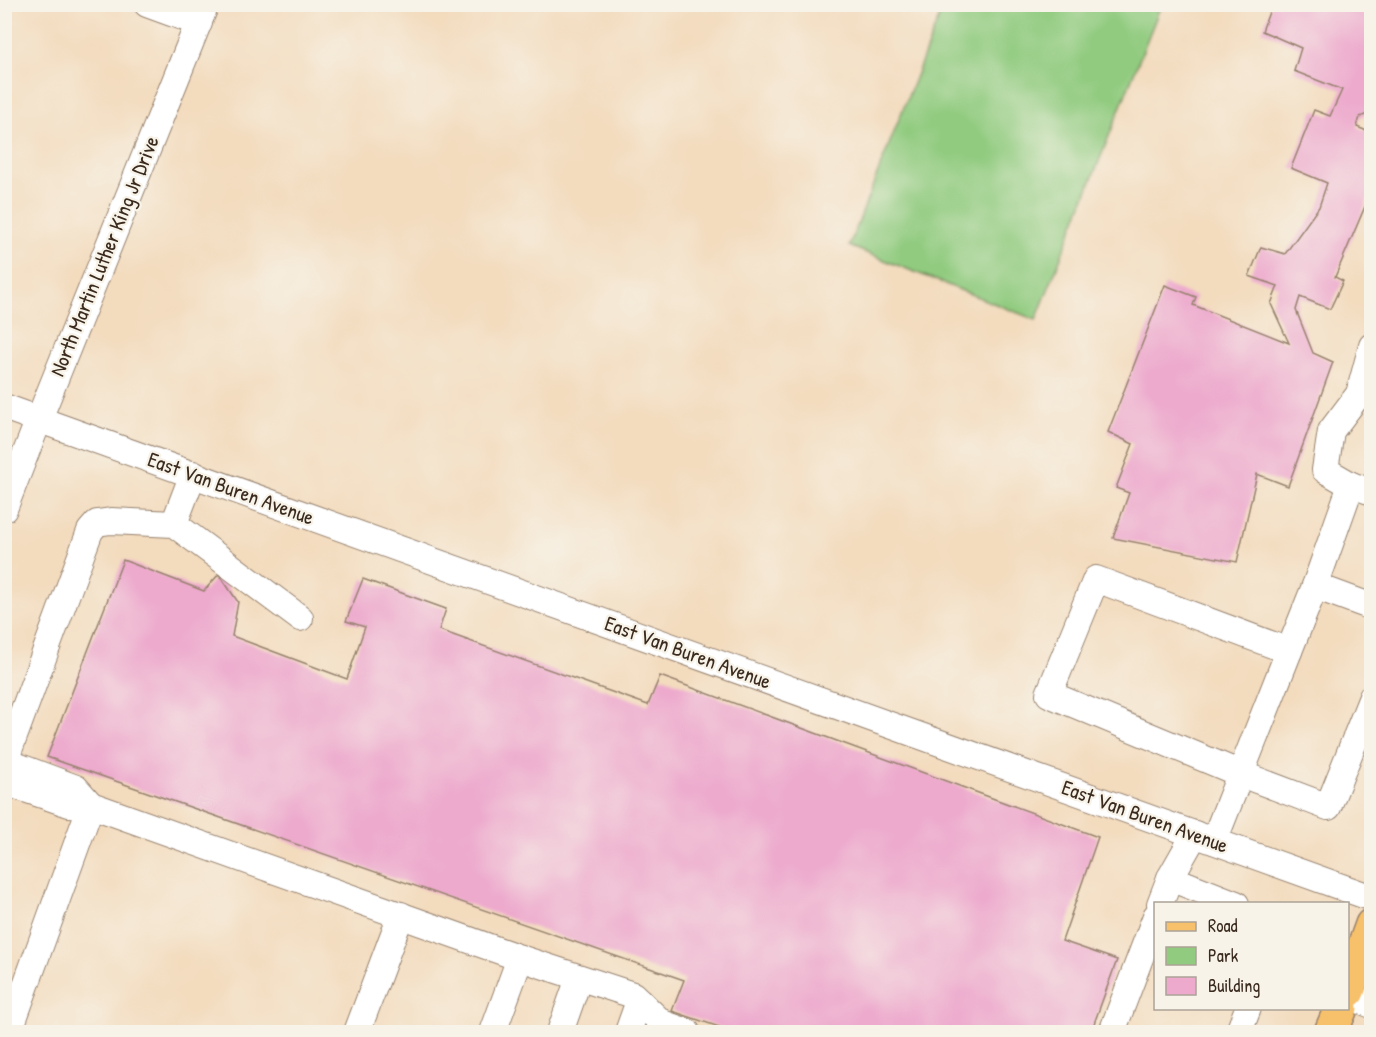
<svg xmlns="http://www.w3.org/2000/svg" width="1376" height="1037" viewBox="0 0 1376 1037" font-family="'Patrick Hand',sans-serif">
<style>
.green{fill:#90cb7f;stroke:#667a4e;stroke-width:1.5}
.building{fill:#edaacd}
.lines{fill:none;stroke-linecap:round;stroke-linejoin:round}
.minor-casing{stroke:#97826e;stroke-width:28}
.major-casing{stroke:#97826e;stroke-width:36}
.minor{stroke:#fff;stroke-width:26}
.major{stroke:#f7c06b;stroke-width:33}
.labels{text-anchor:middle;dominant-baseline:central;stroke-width:4.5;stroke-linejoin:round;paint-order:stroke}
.street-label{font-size:21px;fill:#3b2a1e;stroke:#f7f3e8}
</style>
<rect width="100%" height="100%" fill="#f7f3e8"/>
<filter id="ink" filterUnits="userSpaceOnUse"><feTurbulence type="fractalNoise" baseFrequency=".0167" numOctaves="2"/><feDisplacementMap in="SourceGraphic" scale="12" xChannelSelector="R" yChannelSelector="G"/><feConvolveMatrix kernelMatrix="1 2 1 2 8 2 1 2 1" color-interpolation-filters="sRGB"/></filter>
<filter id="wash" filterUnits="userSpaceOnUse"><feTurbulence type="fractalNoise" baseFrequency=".008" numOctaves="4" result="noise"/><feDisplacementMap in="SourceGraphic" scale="24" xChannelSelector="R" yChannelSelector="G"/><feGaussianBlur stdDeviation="1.35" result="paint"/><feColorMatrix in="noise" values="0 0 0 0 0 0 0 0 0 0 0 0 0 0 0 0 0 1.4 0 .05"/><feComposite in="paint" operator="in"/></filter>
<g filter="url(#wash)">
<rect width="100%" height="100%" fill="#f3dbbe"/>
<path class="green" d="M944,5H1161L1036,320L849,246Z"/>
<g id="blocks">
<g class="building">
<path d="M1272,4H1372V112L1360,117L1357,127L1372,133V190L1335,277L1343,281L1330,309L1300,297L1296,310L1313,353L1333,362L1288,486L1257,474L1237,562L1113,538L1129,493L1116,488L1133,444L1108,432L1165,285L1196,297L1193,305L1289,343L1271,304L1278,286L1249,276L1261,247L1285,254L1319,207L1327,183L1291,168L1314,110L1330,116L1342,90L1294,71L1301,48L1262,31Z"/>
<path d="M123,560L204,591L219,574L238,602L232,636L347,679L365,627L346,621L363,579L446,609L439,630L648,705L660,676L1098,837L1062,941L1117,960L1091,1032H734L672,1011L684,980L47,757Z"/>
</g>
</g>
</g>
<g filter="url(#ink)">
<use href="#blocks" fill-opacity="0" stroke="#97826e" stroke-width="1.5"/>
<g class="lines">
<g class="minor-casing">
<g id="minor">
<path d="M147,4L199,23"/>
<path d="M4,407L1372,898"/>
<path d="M1351,485L1372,492"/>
<path d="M4,509L39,419L206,4"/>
<path d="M174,524L193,474"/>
<path d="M1315,586L1351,485L1325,470L1331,431L1359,394L1372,346"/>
<path d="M1372,607L1315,586L1289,651L1096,579L1049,694L1241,774L1328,807L1372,697"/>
<path d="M4,761L76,788L91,805"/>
<path d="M5,761L90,531L97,523L111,521L174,524L300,618"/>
<path d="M4,782L69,804L91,805L520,958L633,995L662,1023L687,1032"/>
<path d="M1214,841L1289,651"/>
<path d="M1170,878L1236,904"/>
<path d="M1160,904L1170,878L1195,834"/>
<path d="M1348,996L1372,1005"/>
<path d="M9,1032L91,805"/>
<path d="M357,1032L401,915"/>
<path d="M493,1032L520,958"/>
<path d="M560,1032L579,978"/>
<path d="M628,1032L639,1001"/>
<path d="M1112,1032L1156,916"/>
<path d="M1239,1032L1248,1008"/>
</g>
</g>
<g class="major-casing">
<g id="major">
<path d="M1348,991L1372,925"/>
<path d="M1331,1032L1341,1008"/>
</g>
</g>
<use href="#minor" class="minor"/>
<use href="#major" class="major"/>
</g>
</g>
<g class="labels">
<g class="street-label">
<text transform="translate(104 256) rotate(-68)">North Martin Luther King Jr Drive</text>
<text transform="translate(231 488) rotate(20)">East Van Buren Avenue</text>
<text transform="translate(688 652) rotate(20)">East Van Buren Avenue</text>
<text transform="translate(1145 816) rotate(20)">East Van Buren Avenue</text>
</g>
</g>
<rect width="1376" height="1037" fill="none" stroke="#f7f3e8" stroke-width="24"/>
<rect x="1154" y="902" width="195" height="108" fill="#f7f3e8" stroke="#aca397" stroke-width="1.5"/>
<rect x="1166" y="922" width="30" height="9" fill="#f7c06b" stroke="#aca397" stroke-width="1.5"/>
<text x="1208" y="932" font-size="18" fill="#3b2a1e">Road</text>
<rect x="1166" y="947" width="30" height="18" fill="#90cb7f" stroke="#aca397" stroke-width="1.5"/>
<text x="1208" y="962" font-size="18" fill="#3b2a1e">Park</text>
<rect x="1166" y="977" width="30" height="18" fill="#edaacd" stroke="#aca397" stroke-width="1.5"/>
<text x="1208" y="992" font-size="18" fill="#3b2a1e">Building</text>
</svg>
